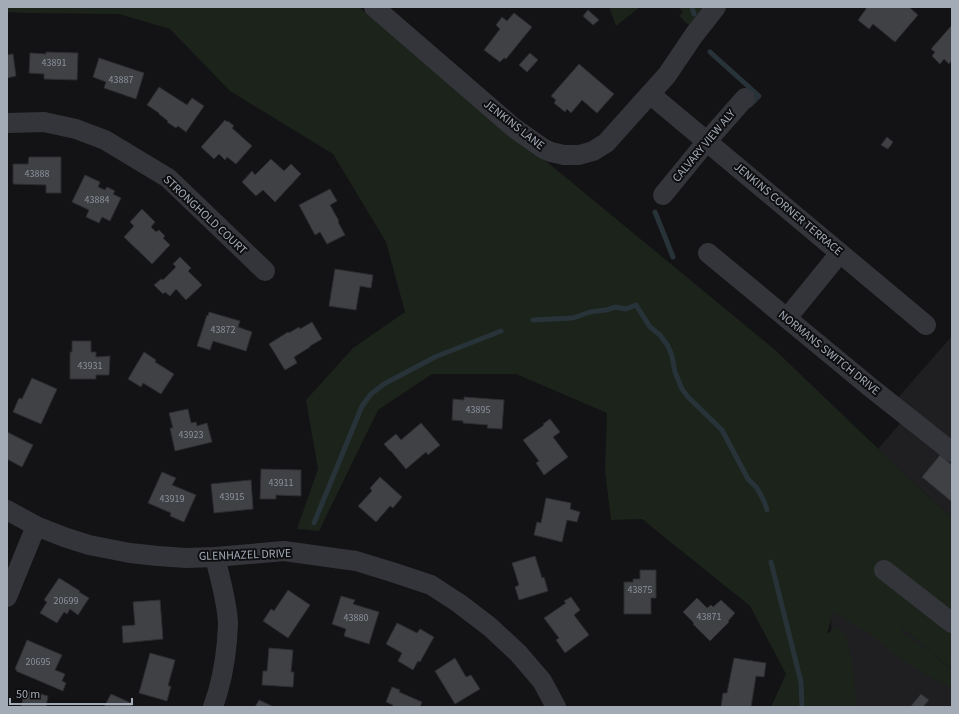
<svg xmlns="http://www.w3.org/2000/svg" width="959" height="714" viewBox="0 0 959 714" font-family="'Source Sans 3',sans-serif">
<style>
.built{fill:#1f1f22}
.green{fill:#1b231b}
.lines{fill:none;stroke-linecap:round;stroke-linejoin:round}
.stream{stroke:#283339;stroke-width:5}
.building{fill:#3f4145;stroke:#2d2d31}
.minor{stroke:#34353a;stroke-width:20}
.labels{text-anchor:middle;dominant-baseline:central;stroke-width:4;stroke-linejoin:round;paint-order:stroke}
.number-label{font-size:10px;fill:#8a909a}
.street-label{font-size:12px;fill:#a3abb6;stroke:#0e0e10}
</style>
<rect width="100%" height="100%" fill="#131315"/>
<g class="built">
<path d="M952,336V517L917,486L878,449L911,411L897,399Z"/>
<path d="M830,569L852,585L952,669V707H833Z"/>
</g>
<g class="green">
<path d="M7,7H359L774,349L917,486L952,517V669L900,626L903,633L935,656L952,671V689L935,680L896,656L869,633L833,612L827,634L836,627L846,635L852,660L855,687L856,707H771L786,674L750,606L642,519L611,520L605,471L607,413L516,374H432L378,410L319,531L297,529L318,469L306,400L353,348L405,312L386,242L333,154L230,91L170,29L119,14L23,13L7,12Z"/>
<path d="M609,7H640L616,26Z"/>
<path d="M679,7H710L694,28L685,22L679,15L683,13Z"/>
</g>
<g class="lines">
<g class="stream">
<path d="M692,7L694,14"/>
<path d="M710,52L759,96L750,105"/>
<path d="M655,212L673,257"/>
<path d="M533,320L573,318L590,312L606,310L616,307L626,309L636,305L650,327L660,335L668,346L672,356L675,372L682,389L688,397L722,430L748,479L757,488L764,501L767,510"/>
<path d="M314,523L362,406L371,394L384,384L435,357L501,331"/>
<path d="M771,562L801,682L802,707"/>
</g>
</g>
<g class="building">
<path d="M866,7H909L918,15L895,42L873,24L869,29L858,20L866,9Z"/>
<path d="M588,10L599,20L593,25L583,16Z"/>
<path d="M514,13L532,27L506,59L504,58L500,62L484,50L500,29L496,25L502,17L507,21Z"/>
<path d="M952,25V60L949,64L944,59L940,64L932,56L935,52L931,49Z"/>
<path d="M46,52L78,53L77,80L44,79V74L29,73L30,53L46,54Z"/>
<path d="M530,53L538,60L527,72L519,65Z"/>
<path d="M13,54L16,76L7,78V55Z"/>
<path d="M99,58L144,73L136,99L104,88L106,82L93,77Z"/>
<path d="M579,64L614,94L597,113L582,100L571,113L567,109L565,112L554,103L556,100L551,96Z"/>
<path d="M159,87L187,105L192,98L204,106L186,132L178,126L176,128L167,122L168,121L159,114V113L147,105Z"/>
<path d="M225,120L227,122L228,121L234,126L232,128L252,146L236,164L227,157L225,160L219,154L214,159L201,147Z"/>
<path d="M887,137L893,142L888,149L881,145Z"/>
<path d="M29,157H61V193H46V185L13,184V164H28Z"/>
<path d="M271,159L284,171L291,164L301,174L275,202L263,190L256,196L242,182L252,171L255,175Z"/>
<path d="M85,175L100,182L98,187L105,190L107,187L115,191L113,194L121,198L110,221L102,217L99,223L86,217L89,210L72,202Z"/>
<path d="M330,189L337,201L330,205L339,221L338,222L345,235L327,244L320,232L315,235L299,205Z"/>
<path d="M142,209L155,222L151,227L156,232L159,230L165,236L163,238L170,245L152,264L124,237L134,226L130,222Z"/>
<path d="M180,257L191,268L188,271L202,285L186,300L176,289L170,296L165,292L163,294L154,285L161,279L163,280L176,267L173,264Z"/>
<path d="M335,269L373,275L371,288L360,286L356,310L329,306Z"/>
<path d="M209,312L240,321L238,327L252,332L246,351L213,341L210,350L197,346L207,315L208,316Z"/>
<path d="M312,322L322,339L310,346V347L294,357L297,363L285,370L269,344L288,332L289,333L299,327L300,329Z"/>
<path d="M72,341H91V352H96V357L110,356L109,375H96V379H70V352H72Z"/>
<path d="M144,352L156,360L155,362L174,374L161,394L143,383L141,387L128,379Z"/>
<path d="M32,378L57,389L41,424L13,412L19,398L22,399Z"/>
<path d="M464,397L504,400L502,429L487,428L488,425L463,423V421L452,420L453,399L464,400Z"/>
<path d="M188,409L191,423L196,422L197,426L207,423L212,442L175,451L170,428H173L169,413Z"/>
<path d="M550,419L560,432L553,437L568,457L544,475L536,463L539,461L523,440L544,425L543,424Z"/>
<path d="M421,423L440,445L428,455L426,452L406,469L391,451H390L384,444L396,434L401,440Z"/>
<path d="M7,432L33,445L22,467L7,459Z"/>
<path d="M940,455L952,465V502L922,477Z"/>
<path d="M261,469L301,470V496L276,495V499H260Z"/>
<path d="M162,472L176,478L172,485L196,495L184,522L170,516L171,513L148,503Z"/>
<path d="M380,477L402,497L393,508L390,506L376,522L358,506L372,491L370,488Z"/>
<path d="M251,480L253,509L214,513L211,484Z"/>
<path d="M546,498L571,503L570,509L580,512L577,522L567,520L562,542L534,535L537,522L541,523Z"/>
<path d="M535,556L542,578L544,577L548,591L519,600L515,587L519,585L512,563Z"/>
<path d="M640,570H656V598H651V614H624V582H633V579H640Z"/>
<path d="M59,578L80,591L79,592L89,598L78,615L70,609L67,614L64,612L57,623L40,613L47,602L44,600Z"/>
<path d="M288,590L310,605L288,638L263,621L271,609L274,611Z"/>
<path d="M341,596L355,600L353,604L379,612L369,644L344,636L346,629L332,624Z"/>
<path d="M571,597L580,610L574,615L589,635L565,653L556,640L559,638L544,618L566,603L564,601Z"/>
<path d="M697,598L707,608L711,605L713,607L721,600L735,613L728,621L729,622L710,641L693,624L694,623L683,612Z"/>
<path d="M160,600L163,639L123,643L122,626L135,625L133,602Z"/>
<path d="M397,623L417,633L420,629L434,637L420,662L418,661L413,670L398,661L402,653L386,644Z"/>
<path d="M27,640L62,655L55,670L65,674L62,681L66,683L63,691L16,671L17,670L15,669Z"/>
<path d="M269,648L293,650L291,672H294L293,687L262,685L263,671H267Z"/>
<path d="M150,653L175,660L168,686H171L167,701L139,693Z"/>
<path d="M455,658L466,677L471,675L480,689L455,704L435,671Z"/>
<path d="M734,658L766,663L764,677L756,676L751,707H721L723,693H727Z"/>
<path d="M392,687L400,690L399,692L422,702L420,707H392L393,705L386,702Z"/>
<path d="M25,690L48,696L46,707H21Z"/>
<path d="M111,694L133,704L131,707H104Z"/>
<path d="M921,694L929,700L923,707H910Z"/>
<path d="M259,700L274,707H255Z"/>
</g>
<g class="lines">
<g class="minor">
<path d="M374,7L514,128L544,149L551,152L564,155H579L593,151L606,143L667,75L694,35L716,7"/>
<path d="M650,94L926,325"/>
<path d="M7,123L44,122L76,129L105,140L168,178L265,271"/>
<path d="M663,195L707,141L745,98"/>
<path d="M708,253L870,387L952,452"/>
<path d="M787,318L840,253"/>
<path d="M7,510L36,526L64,537L89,545L130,553L158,556L186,558L215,557L284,551L356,561L392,572L431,585L460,604L490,627L518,653L542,681L556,707"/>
<path d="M884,570L952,623"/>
<path d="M7,597L36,526"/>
<path d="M213,707C221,685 225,664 227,641C227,635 228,629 228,623C227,601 220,579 215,557"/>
</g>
</g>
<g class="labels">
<g class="number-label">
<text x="54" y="63">43891</text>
<text x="121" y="80">43887</text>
<text x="37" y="174">43888</text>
<text x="97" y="200">43884</text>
<text x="223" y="330">43872</text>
<text x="90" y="366">43931</text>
<text x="478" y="410">43895</text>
<text x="191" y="435">43923</text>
<text x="281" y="483">43911</text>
<text x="232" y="497">43915</text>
<text x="172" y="499">43919</text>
<text x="640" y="590">43875</text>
<text x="66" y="601">20699</text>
<text x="709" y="617">43871</text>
<text x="356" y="618">43880</text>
<text x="38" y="662">20695</text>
</g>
<g class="street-label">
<text transform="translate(514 125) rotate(38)">JENKINS LANE</text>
<text transform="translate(704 146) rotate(-50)">CALVARY VIEW ALY</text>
<text transform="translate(788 209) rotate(40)">JENKINS CORNER TERRACE</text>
<text transform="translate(205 215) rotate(43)">STRONGHOLD COURT</text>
<text transform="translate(829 353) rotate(39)">NORMANS SWITCH DRIVE</text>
<text transform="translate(245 555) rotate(-2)">GLENHAZEL DRIVE</text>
</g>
</g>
<rect width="959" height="714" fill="none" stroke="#a3abb6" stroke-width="16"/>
<path d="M10 698v6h122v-6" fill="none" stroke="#a3abb6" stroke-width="2"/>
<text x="16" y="698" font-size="12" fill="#a3abb6" stroke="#0e0e10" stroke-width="3" paint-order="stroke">50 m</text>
</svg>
